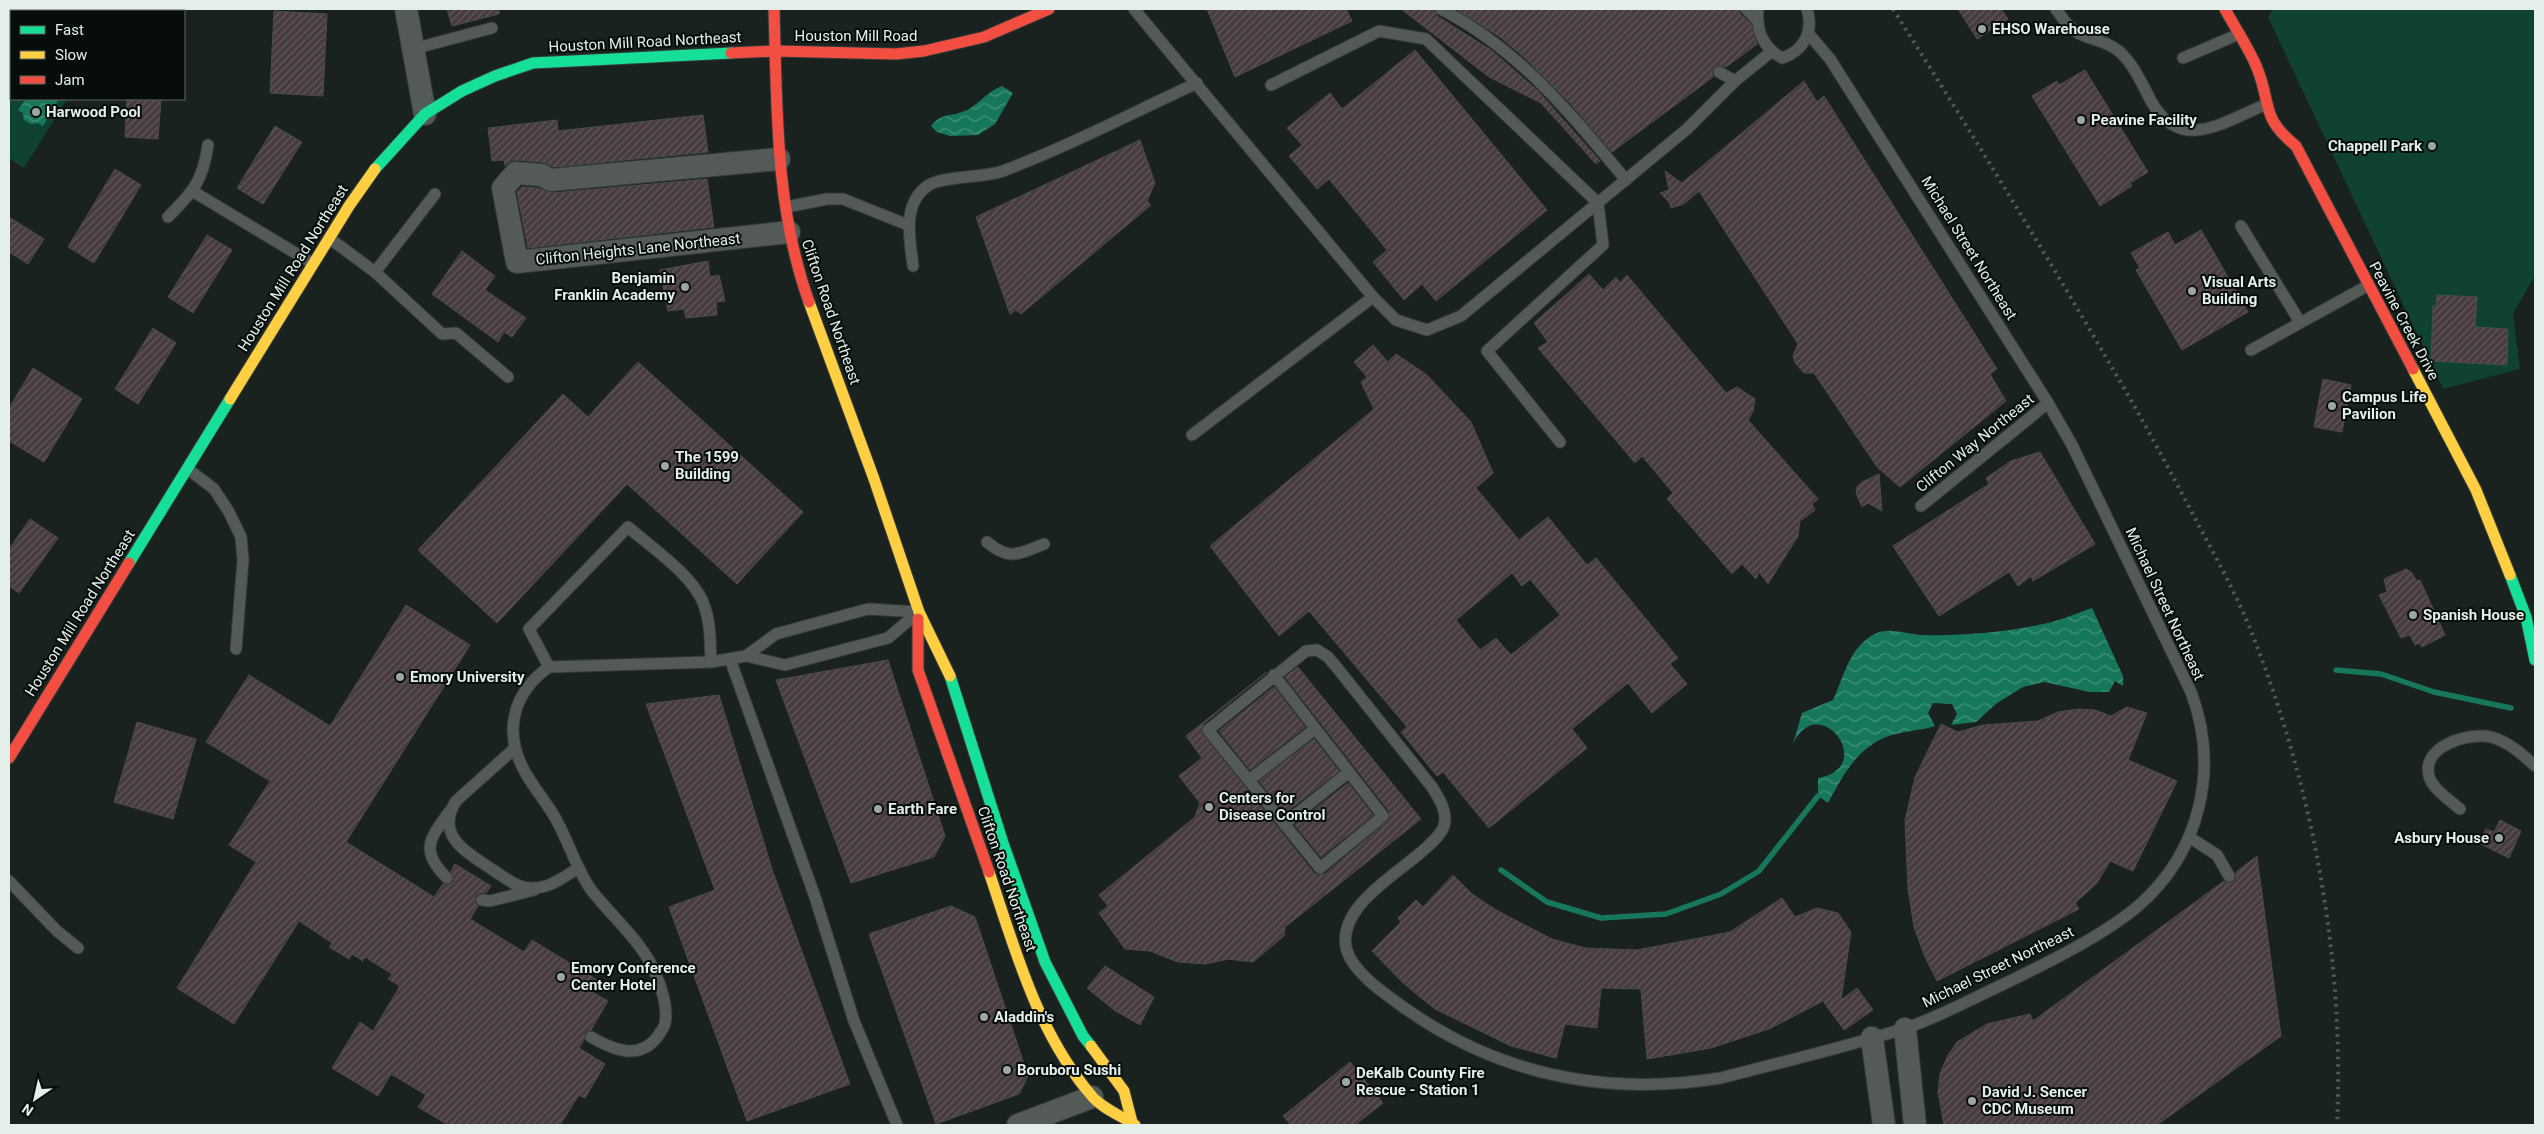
<svg xmlns="http://www.w3.org/2000/svg" width="2544" height="1134" viewBox="0 0 2544 1134" font-family="Roboto,sans-serif">
<style>
.pitch{fill:#104234}
.water{fill:url(#water-waves)}
.lines{fill:none;stroke-linecap:round;stroke-linejoin:round}
.stream{stroke:#17775d;stroke-width:5.5}
.building{fill:url(#building-hatch);stroke:#4a4b4a;fill-rule:evenodd}
.lane-casing{stroke:#353c39;stroke-width:13}
.street-casing{stroke:#353c39;stroke-width:24}
.fast-casing{stroke:#353c39;stroke-width:13}
.slow-casing{stroke:#353c39;stroke-width:13}
.jam-casing{stroke:#353c39;stroke-width:13}
.lane{stroke:#535a57;stroke-width:11}
.street{stroke:#535a57;stroke-width:22}
.fast{stroke:#16e098;stroke-width:11}
.slow{stroke:#ffcf43;stroke-width:11}
.jam{stroke:#f24e42;stroke-width:11}
.rail{stroke:#525957;stroke-width:4;stroke-dasharray:2.5 5;stroke-linecap:butt}
.poi-dot{fill:#9da7a3;stroke:#060d0a;stroke-width:2}
.labels{text-anchor:middle;dominant-baseline:central;stroke-width:4;stroke-linejoin:round;paint-order:stroke}
.poi-label{font-size:15px;font-weight:bold;fill:#e4efea;stroke:#060d0a;text-anchor:start}
.street-label{font-size:15px;fill:#e4efea;stroke:#060d0a}
</style>
<defs>
<pattern id="water-waves" width="16" height="10" patternUnits="userSpaceOnUse" patternTransform="scale(1.25)"><rect width="16" height="10" fill="#17775d"/><path d="M0 5q4-4 8 0t8 0" fill="none" stroke="#44917c"/></pattern>
<pattern id="building-hatch" width="6" height="6" patternUnits="userSpaceOnUse" patternTransform="scale(1.25)"><rect width="6" height="6" fill="#473b40"/><path d="M-1 1l2-2M0 6l6-6M5 7l2-2" fill="none" stroke="#61585c"/></pattern>
</defs>
<rect width="100%" height="100%" fill="#19221f"/>
<g class="pitch">
<path d="M2273,9H2535V275L2513,314L2520,369L2443,389L2268,17Z"/>
<path d="M11,72V99H67L24,168L9,158V76Z"/>
</g>
<g class="water">
<path d="M1002,86L1013,93L995,124L978,135L950,136L937,132L931,126C942,113 948,117 962,112C976,108 986,92 1002,86Z"/>
<path d="M26,99H59L43,126L38,123L31,124L24,120L23,113L18,110Z"/>
<path d="M2092,608L2123,676V686L2115,681L2109,692H2090L2044,682L2023,687L1997,703L1976,722L1951,725L1957,714L1952,704L1933,703L1928,713L1935,726C1919,731 1901,731 1886,737C1855,750 1843,776 1828,803L1818,796V778C1879,767 1818,689 1793,744L1802,713L1833,700C1844,677 1848,651 1871,636C1889,625 1905,635 1923,635C1960,636 2001,633 2038,625C2056,622 2075,614 2092,608Z"/>
</g>
<g class="lines">
<g class="stream">
<path d="M2336,670L2381,674L2434,692L2511,708"/>
<path d="M1501,870L1547,902L1601,918L1666,914L1721,894L1759,871L1818,796"/>
</g>
</g>
<g class="building">
<path d="M447,9H499V14L452,26Z"/>
<path d="M1207,9H1346L1352,21L1235,77Z"/>
<path d="M1401,9H1434L1437,16L1491,50L1537,90L1600,161L1596,164L1541,103L1489,77Z"/>
<path d="M1456,9H1739L1740,14L1751,24L1757,44L1726,67L1719,65L1715,66L1712,72L1713,77L1612,152L1569,102L1525,58L1500,37Z"/>
<path d="M1958,9H2001L2008,19L1977,39Z"/>
<path d="M274,11L327,14L323,96L270,93Z"/>
<path d="M1415,50L1547,210L1436,301L1422,284L1404,300L1373,262L1387,250L1329,179L1317,189L1289,156L1302,145L1287,128L1330,93L1342,109Z"/>
<path d="M2085,70L2148,172L2130,183L2132,186L2100,206L2032,96L2057,81L2059,85Z"/>
<path d="M1804,81L1817,102L1824,96L1997,369L1990,374L2006,401L1900,487L1877,467L1814,373H1804L1795,363L1793,355L1798,344L1699,191L1684,204L1671,208L1669,202L1660,193L1669,190L1665,171L1682,183Z"/>
<path d="M127,99H161L158,139L125,137Z"/>
<path d="M703,115L708,152L554,167L542,162L517,160L511,161L505,166L504,160L492,161L488,128L557,120L558,131Z"/>
<path d="M275,126L302,142L263,204L237,188Z"/>
<path d="M1140,140L1155,183L1147,201L1151,205L1021,314L1016,310L1010,314L976,217Z"/>
<path d="M115,169L141,185L94,263L68,247Z"/>
<path d="M707,179L714,227L528,248L517,192L522,187L537,188L552,193Z"/>
<path d="M9,217L44,239L28,264L9,252Z"/>
<path d="M2201,230L2248,312L2182,350L2136,270L2140,268L2131,253L2168,232L2175,245Z"/>
<path d="M207,235L232,250L193,313L168,297Z"/>
<path d="M462,251L495,276L485,290L526,318L512,337L504,332L498,342L432,294Z"/>
<path d="M708,261L710,277L719,275L725,301L716,302L717,315L686,318L684,309L668,311L660,270Z"/>
<path d="M1589,274L1603,290L1616,277L1620,283L1627,275L1726,393L1737,387L1755,399L1753,411L1748,420L1818,499L1812,504L1815,510L1800,521L1798,536L1768,584L1759,572L1756,579L1742,564L1732,574L1667,499L1673,493L1642,456L1635,463L1538,348L1548,342L1534,323Z"/>
<path d="M2437,295L2477,297L2475,327L2508,329L2507,365L2431,361L2433,306H2436Z"/>
<path d="M153,328L176,343L138,404L115,389Z"/>
<path d="M1373,345L1388,362L1396,354L1427,375L1471,422L1493,473L1476,488L1519,540L1548,517L1587,565L1596,558L1678,658L1670,664L1687,684L1652,713L1628,683L1572,729L1587,748L1489,828L1443,772L1437,776L1401,732L1407,727L1309,611L1279,636L1210,546L1374,409L1361,382L1367,377L1354,362ZM1512,573L1522,586L1530,579L1560,615L1511,655L1496,638L1480,650L1456,620Z"/>
<path d="M638,362L803,512L737,584L627,484L497,623L418,550L563,394L588,417Z"/>
<path d="M33,368L82,399L44,462L9,441V408Z"/>
<path d="M2323,379L2351,385L2342,432L2314,427Z"/>
<path d="M2040,452L2095,544L2033,581L2031,576L2018,586L2009,572L1939,616L1893,546L1989,484L1986,478L2011,461Z"/>
<path d="M1879,474L1882,511L1868,503L1862,507L1856,493L1857,487L1862,482Z"/>
<path d="M30,519L58,538L19,593L9,586V549Z"/>
<path d="M2406,569L2411,572L2417,581L2420,580L2445,635L2422,647L2419,643L2415,645L2410,635L2401,638L2379,595L2387,592L2384,579Z"/>
<path d="M406,605L470,645L346,842L434,897L443,884L449,885L454,881L451,871L455,864L491,886L486,893H480L476,896L475,902L478,906L470,919L524,952L532,940L599,981L592,992L608,1001L591,1030L585,1033L584,1040L579,1048L605,1064L585,1098L579,1095L560,1125H448L418,1107L426,1095L391,1074L378,1096L332,1068L360,1022L373,1031L400,986L388,979L392,974L365,957L363,961L352,954L349,959L329,947L332,943L299,921L234,1024L177,988L256,862L229,845L270,781L206,742L249,675L330,726Z"/>
<path d="M888,660L945,836L934,857L851,883L776,680Z"/>
<path d="M1298,667L1421,819L1285,927L1284,936L1253,962L1228,959L1206,964L1178,962L1150,951L1125,949L1099,913L1108,906L1099,895L1195,817L1200,803L1179,776L1202,758L1186,736L1267,672L1203,724L1201,732L1314,873L1318,875L1325,874L1390,819L1389,811L1285,677Z"/>
<path d="M1274,687L1305,727L1250,770L1219,731Z"/>
<path d="M719,695L772,869L850,1084L747,1121L669,907L715,890L646,704Z"/>
<path d="M2127,707L2147,713L2128,760L2177,781L2133,871L2110,861L2097,883L2075,903L2079,909L1937,981L1925,957L1914,927L1908,889L1905,821L1915,777L1941,724L1958,732L1983,725L2038,721L2058,712L2079,709L2095,710L2111,716Z"/>
<path d="M137,722L196,739L173,819L114,802Z"/>
<path d="M1314,739L1339,771L1285,813L1259,781Z"/>
<path d="M1348,783L1373,815L1321,857L1295,825Z"/>
<path d="M2500,820L2521,831L2509,858L2479,843L2486,829L2494,832Z"/>
<path d="M2257,856L2281,1036L2157,1125H1944L1938,1092L1940,1074L1948,1055L1957,1042L1987,1024L2030,1014L2033,1021L2224,881L2228,883L2233,882L2236,877V872Z"/>
<path d="M1453,875L1472,894L1496,910L1552,939L1585,948L1637,950L1730,932L1782,898L1795,917L1817,908L1838,913L1851,932L1841,1000L1857,988L1873,1010L1844,1030L1823,1001L1769,1029L1711,1048L1647,1059L1641,989L1601,988L1597,1028L1565,1024L1556,1058L1511,1046L1435,1009L1403,983L1372,951L1401,922L1398,918L1416,900L1423,907Z"/>
<path d="M951,906L975,917L1028,1076L1019,1094L936,1124L869,934Z"/>
<path d="M1105,966L1154,997L1140,1025L1114,1010L1087,988Z"/>
<path d="M1350,1062L1383,1103L1355,1125H1291L1283,1116Z"/>
</g>
<g class="lines">
<g class="lane-casing">
<g id="lane">
<path d="M1134,9L1373,297L1396,320L1427,330L1461,316L1687,129L1735,81L1771,52"/>
<path d="M1441,9C1520,50 1570,113 1626,180"/>
<path d="M1746,9L1758,21"/>
<path d="M1758,9C1756,30 1763,48 1782,58C1804,51 1814,31 1807,9"/>
<path d="M2056,9C2063,19 2070,30 2082,35C2096,41 2109,42 2120,52C2134,65 2142,84 2151,101C2181,155 2224,121 2267,104"/>
<path d="M413,49L492,28"/>
<path d="M2183,58L2239,34"/>
<path d="M1719,72L1735,81"/>
<path d="M1271,85L1379,31L1426,39L1598,203L1603,245L1487,351L1560,442"/>
<path d="M194,192L312,263"/>
<path d="M786,207L827,199H843L908,225"/>
<path d="M168,217C193,192 203,181 208,145"/>
<path d="M2241,226L2300,322"/>
<path d="M329,238L375,272L442,334L456,333L508,377"/>
<path d="M913,266C910,240 901,203 929,185C943,176 983,178 1003,171C1069,146 1132,113 1197,83"/>
<path d="M375,272L435,194"/>
<path d="M2251,350L2367,286"/>
<path d="M1192,435L1373,297"/>
<path d="M188,469L214,489L229,512L241,537L243,560L236,649"/>
<path d="M1921,506L2048,403"/>
<path d="M987,542C1009,561 1019,554 1044,544"/>
<path d="M746,656L776,634L868,609L919,612"/>
<path d="M730,659L815,897L854,1021L897,1125"/>
<path d="M711,662C710,643 711,624 704,605C694,576 651,547 628,527L529,629L549,667L711,662L746,656L785,665L888,638L915,615"/>
<path d="M549,667C512,693 503,733 525,772C535,790 549,805 558,823C570,845 577,871 592,891C613,918 643,942 656,975C662,988 668,1009 665,1023C665,1027 660,1032 658,1036C640,1061 613,1050 591,1037"/>
<path d="M1274,675L1383,816L1320,868L1208,730L1306,651L1317,650L1328,657L1338,669L1432,787C1439,798 1448,812 1444,826C1440,837 1427,847 1419,854C1392,877 1335,910 1347,951C1354,972 1381,991 1399,1004C1495,1074 1603,1097 1721,1078C1781,1062 1843,1048 1903,1029C1938,1018 1973,998 2006,983C2047,963 2102,936 2137,907C2200,853 2220,769 2191,692L2072,445L2048,403L1830,59L1808,33"/>
<path d="M514,749L456,801C434,836 468,853 493,870C504,877 517,888 531,888C549,889 563,877 579,868"/>
<path d="M1249,780L1315,729"/>
<path d="M2460,809C2451,801 2432,789 2429,776C2421,746 2469,732 2491,737C2509,742 2522,754 2535,766"/>
<path d="M1284,824L1349,772"/>
<path d="M2189,837L2217,855L2229,876"/>
<path d="M447,878C419,850 430,839 449,812"/>
<path d="M9,881L57,931L78,948"/>
<path d="M482,900L490,901L534,890"/>
</g>
</g>
<g class="street-casing">
<g id="street">
<path d="M406,9L425,114"/>
<path d="M779,159L551,180L541,175L516,173L503,188L517,262L789,232"/>
<path d="M1905,1029L1915,1125"/>
<path d="M1872,1038L1884,1125"/>
<path d="M1018,1125L1092,1097"/>
</g>
</g>
<g class="fast-casing">
<g id="fast">
<path d="M375,169L425,114L462,91L495,76L533,63L731,53"/>
<path d="M129,563L230,399"/>
<path d="M2510,575L2526,617L2535,660"/>
<path d="M950,676L1003,843L1045,962L1083,1036L1091,1046"/>
</g>
</g>
<g class="slow-casing">
<g id="slow">
<path d="M809,302L874,479L919,612L950,676"/>
<path d="M2413,369L2476,490L2510,575"/>
<path d="M230,399L349,206L375,169"/>
<path d="M989,872C1015,949 1037,1032 1091,1095C1101,1108 1122,1116 1135,1125"/>
<path d="M1091,1046L1124,1091L1132,1122"/>
</g>
</g>
<g class="jam-casing">
<g id="jam">
<path d="M774,9C777,108 775,208 809,302"/>
<path d="M2225,9C2235,28 2249,48 2257,68C2272,105 2260,117 2296,146L2413,369"/>
<path d="M731,53L776,51L896,54L924,51L984,37L1049,9"/>
<path d="M918,619V670L989,872"/>
<path d="M9,758L129,563"/>
</g>
</g>
<use href="#lane" class="lane"/>
<use href="#street" class="street"/>
<use href="#fast" class="fast"/>
<use href="#slow" class="slow"/>
<use href="#jam" class="jam"/>
<path class="rail" d="M1893,9C1969,129 2043,249 2114,371C2143,420 2170,471 2197,522C2215,556 2234,590 2249,626C2312,783 2345,956 2337,1125"/>
</g>
<g class="poi-dot">
<circle cx="1982" cy="29" r="5"/>
<circle cx="36" cy="112" r="5"/>
<circle cx="2081" cy="120" r="5"/>
<circle cx="2432" cy="146" r="5"/>
<circle cx="685" cy="287" r="5"/>
<circle cx="2192" cy="291" r="5"/>
<circle cx="2332" cy="406" r="5"/>
<circle cx="665" cy="466" r="5"/>
<circle cx="2413" cy="615" r="5"/>
<circle cx="400" cy="677" r="5"/>
<circle cx="1209" cy="807" r="5"/>
<circle cx="878" cy="809" r="5"/>
<circle cx="2499" cy="838" r="5"/>
<circle cx="561" cy="977" r="5"/>
<circle cx="984" cy="1017" r="5"/>
<circle cx="1007" cy="1070" r="5"/>
<circle cx="1346" cy="1082" r="5"/>
<circle cx="1972" cy="1101" r="5"/>
</g>
<g class="labels">
<g class="poi-label">
<text x="1992" y="29">EHSO Warehouse</text>
<text x="46" y="112">Harwood Pool</text>
<text x="2091" y="120">Peavine Facility</text>
<text x="2422" y="146" text-anchor="end">Chappell Park</text>
<text x="675" y="278" text-anchor="end">Benjamin<tspan x="675" dy="17">Franklin Academy</tspan></text>
<text x="2202" y="282">Visual Arts<tspan x="2202" dy="17">Building</tspan></text>
<text x="2342" y="397">Campus Life<tspan x="2342" dy="17">Pavilion</tspan></text>
<text x="675" y="457">The 1599<tspan x="675" dy="17">Building</tspan></text>
<text x="2423" y="615">Spanish House</text>
<text x="410" y="677">Emory University</text>
<text x="1219" y="798">Centers for<tspan x="1219" dy="17">Disease Control</tspan></text>
<text x="888" y="809">Earth Fare</text>
<text x="2489" y="838" text-anchor="end">Asbury House</text>
<text x="571" y="968">Emory Conference<tspan x="571" dy="17">Center Hotel</tspan></text>
<text x="994" y="1017">Aladdin's</text>
<text x="1017" y="1070">Boruboru Sushi</text>
<text x="1356" y="1073">DeKalb County Fire<tspan x="1356" dy="17">Rescue - Station 1</tspan></text>
<text x="1982" y="1092">David J. Sencer<tspan x="1982" dy="17">CDC Museum</tspan></text>
</g>
<g class="street-label">
<text x="856" y="36">Houston Mill Road</text>
<text transform="translate(645 42) rotate(-3)">Houston Mill Road Northeast</text>
<text transform="translate(1969 248) rotate(58)">Michael Street Northeast</text>
<text transform="translate(638 249) rotate(-6)">Clifton Heights Lane Northeast</text>
<text transform="translate(293 268) rotate(-58)">Houston Mill Road Northeast</text>
<text transform="translate(831 312) rotate(71)">Clifton Road Northeast</text>
<text transform="translate(2404 321) rotate(62)">Peavine Creek Drive</text>
<text transform="translate(1975 443) rotate(-39)">Clifton Way Northeast</text>
<text transform="translate(2165 604) rotate(65)">Michael Street Northeast</text>
<text transform="translate(80 613) rotate(-58)">Houston Mill Road Northeast</text>
<text transform="translate(1007 879) rotate(71)">Clifton Road Northeast</text>
<text transform="translate(1998 967) rotate(-26)">Michael Street Northeast</text>
</g>
</g>
<rect width="2544" height="1134" fill="none" stroke="#e4efea" stroke-width="20"/>
<rect x="10" y="10" width="175" height="90" fill="#060d0a" stroke="#5f6764"/>
<rect x="20" y="26" width="25" height="8" fill="#16e098" stroke="#5f6764"/>
<text x="55" y="35" font-size="15" fill="#e4efea">Fast</text>
<rect x="20" y="51" width="25" height="8" fill="#ffcf43" stroke="#5f6764"/>
<text x="55" y="60" font-size="15" fill="#e4efea">Slow</text>
<rect x="20" y="76" width="25" height="8" fill="#f24e42" stroke="#5f6764"/>
<text x="55" y="85" font-size="15" fill="#e4efea">Jam</text>
<g transform="translate(35 1099) rotate(214)" stroke="#060d0a" stroke-width="4" paint-order="stroke">
<path d="M0-4L9 19L0 12L-9 19Z" fill="#e4efea"/>
<text y="-8" font-size="14" font-weight="bold" text-anchor="middle" fill="#e4efea">N</text>
</g>
</svg>
